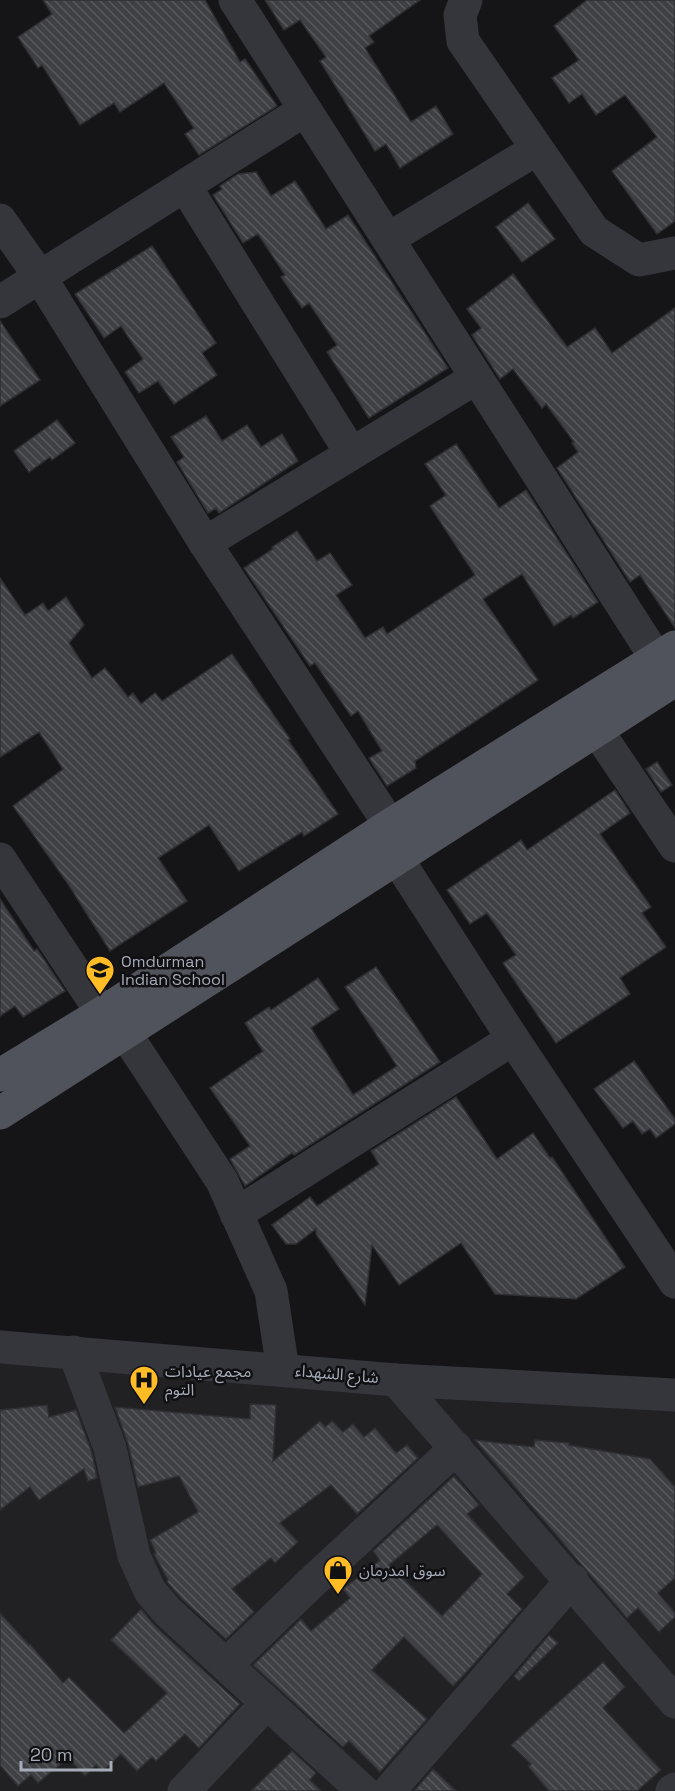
<svg xmlns="http://www.w3.org/2000/svg" width="675" height="1791" viewBox="0 0 675 1791" font-family="'Space Grotesk','Noto Sans Arabic',sans-serif">
<style>
.built{fill:#212124}
.building{fill:url(#building-back-hatch);stroke:#2f2f33;stroke-width:1.5;fill-rule:evenodd}
.lines{fill:none;stroke-linecap:round;stroke-linejoin:round}
.minor{stroke:#35363c;stroke-width:33}
.major{stroke:#51535c;stroke-width:33}
.labels{text-anchor:middle;dominant-baseline:central;stroke-width:5;stroke-linejoin:round;paint-order:stroke}
.poi-label{font-size:16px;fill:#a5abb8;stroke:#101012;text-anchor:start}
.street-label{font-size:16px;fill:#a5abb8;stroke:#101012}
</style>
<defs>
<pattern id="building-back-hatch" width="6" height="6" patternUnits="userSpaceOnUse" patternTransform="scale(1.5)"><rect width="6" height="6" fill="#3e4044"/><path d="M-1 5l2 2M0 0l6 6M5-1l2 2" fill="none" stroke="#57595d"/></pattern>
</defs>
<rect width="100%" height="100%" fill="#151517"/>
<path class="built" d="M0,1330L675,1399V1791H0Z"/>
<g class="building">
<path d="M43,0H205L240,62L245,59L277,106L199,155L185,134L194,128L164,83L120,112L114,103L80,125L42,65L38,68L18,37L52,14Z"/>
<path d="M265,0H420L369,36L374,42L365,48L411,122L436,106L453,134L400,168L386,144L375,151L320,61L326,57L300,20L284,30Z"/>
<path d="M587,0H675V221L657,234L612,171L657,137L625,95L596,115L582,94L569,103L552,78L579,60L554,26Z"/>
<path d="M256,172L271,196L295,181L326,229L348,215L448,368L369,418L327,352L337,345L309,303L302,308L281,277L285,275L258,234L243,243L213,195L222,189L220,186L238,174Z"/>
<path d="M528,203L555,239L522,262L496,227Z"/>
<path d="M152,246L216,343L202,353L217,375L174,404L158,381L139,393L125,372L143,359L121,326L104,338L75,294Z"/>
<path d="M513,274L567,347L595,328L612,353L675,308V628L640,575L630,582L557,468L578,452L572,443L574,442L546,404L542,408L513,369L500,379L472,335L481,328L467,309Z"/>
<path d="M0,321L40,380L0,406Z"/>
<path d="M206,416L222,441L247,425L261,447L282,434L298,461L219,513L216,508L208,513L177,462L184,457L171,437Z"/>
<path d="M57,420L75,443L52,460L50,457L29,472L14,451Z"/>
<path d="M456,444L499,508L526,490L598,602L573,618L571,615L554,626L522,574L483,599L538,680L415,761L416,768L387,786L369,758L382,751L358,711L351,716L315,663L310,666L244,568L273,549L272,547L297,531L317,561L330,553L352,585L336,595L363,635L365,638L383,627L387,634L475,575L430,506L446,495L425,464Z"/>
<path d="M0,578L25,615L43,603L48,611L66,597L84,625L69,643L92,678L105,668L128,697L133,693L141,704L155,693L162,701L232,654L290,739L288,740L338,814L304,836L302,832L239,871L209,825L158,858L187,901L110,951L68,884L13,806L63,769L39,732L0,757Z"/>
<path d="M657,762L672,785L661,792L646,769Z"/>
<path d="M615,790L630,813L600,834L651,907L642,913L666,947L620,978L630,994L556,1043L503,963L516,955L487,913L470,924L447,890L521,840L527,850Z"/>
<path d="M0,899L34,951L37,949L65,991L23,1017L15,1006L0,1016Z"/>
<path d="M376,967L440,1062L294,1155L292,1153L245,1186L230,1159L250,1146L210,1088L263,1051L245,1023L269,1007L271,1010L318,978L339,1009L311,1028L353,1095L397,1066L345,987Z"/>
<path d="M634,1061L675,1119V1124L656,1138L650,1129L642,1134L633,1121L623,1128L594,1089Z"/>
<path d="M456,1097L497,1159L533,1133L550,1158L552,1157L625,1267L576,1299L495,1294L461,1243L399,1285L372,1245L365,1305L316,1234V1229L296,1244H286L272,1225L310,1197L317,1206L379,1164L371,1151Z"/>
<path d="M250,1404L276,1405L273,1461L320,1421L325,1427L332,1421L343,1432L353,1424L364,1437L375,1428L396,1453L407,1445L418,1458L357,1514L331,1485L280,1523L298,1542L275,1563L271,1558L232,1589L254,1612L226,1639L182,1599L167,1582L168,1580L154,1554L156,1553L150,1540L198,1512L179,1476L138,1487L128,1444L115,1407L250,1419Z"/>
<path d="M47,1405L49,1417L76,1410L92,1453L97,1478L88,1481L84,1469L39,1500L30,1487L0,1510V1410Z"/>
<path d="M475,1440L534,1447L535,1440L569,1443V1445L650,1459L675,1487V1578L658,1593L675,1613V1617L659,1632L638,1608L627,1618Z"/>
<path d="M454,1476L479,1505L467,1514L524,1577L507,1594L522,1609L473,1665L453,1686L404,1637L372,1670L427,1719L380,1772L349,1741L343,1747L253,1665L301,1619L311,1631L350,1598L343,1589L380,1560L373,1551ZM437,1525L482,1574L442,1616L389,1565Z"/>
<path d="M141,1609L155,1626L240,1704L199,1748L185,1734L156,1761L152,1757L137,1771L121,1754L102,1772L96,1765L85,1776L68,1758L38,1783L31,1775L18,1786L0,1765V1613L29,1645L30,1644L63,1683L69,1677L124,1733L167,1693L111,1640Z"/>
<path d="M549,1635L558,1643L519,1681L514,1676Z"/>
<path d="M603,1662L625,1687L603,1708L661,1770L637,1791H549L528,1766L531,1764L511,1745Z"/>
<path d="M292,1751L316,1773L310,1780L321,1791H251Z"/>
<path d="M433,1769L456,1791H414Z"/>
</g>
<g class="lines">
<g class="minor">
<path d="M235,0L656,658"/>
<path d="M466,0L460,15L463,41L594,231L639,260L675,253"/>
<path d="M185,186L351,453"/>
<path d="M0,220L40,277L205,543L390,825"/>
<path d="M388,239L537,149"/>
<path d="M0,302L305,110"/>
<path d="M205,543L476,378"/>
<path d="M596,729L675,846"/>
<path d="M396,857L513,1039L675,1282"/>
<path d="M0,859L102,1013"/>
<path d="M125,1033L222,1181L271,1291L283,1370"/>
<path d="M236,1214L513,1039"/>
<path d="M0,1347L396,1380L675,1395"/>
<path d="M74,1352L110,1448L134,1556L150,1591L168,1612L363,1791"/>
<path d="M396,1380L675,1702"/>
<path d="M226,1665L310,1584L456,1448"/>
<path d="M184,1791L267,1703"/>
<path d="M389,1791L572,1580"/>
<path d="M672,1791L675,1789"/>
</g>
<g class="major">
<path d="M0,1075L102,1013L390,825L675,647"/>
<path d="M0,1113L675,680"/>
</g>
</g>
<defs>
<g id="school-pin" transform="scale(1.5)"><path d="M0 17L-7.5 6A9.5 9.5 0 1 1 7.5 6Z" fill="#ffbc25" stroke="#101012"/><path d="M0-5L7-2L0 1L-7-2ZM-4 1L0 2.5L4 1V4Q0 6-4 4Z" fill="#111"/></g>
<g id="hospital-pin" transform="scale(1.5)"><path d="M0 17L-7.5 6A9.5 9.5 0 1 1 7.5 6Z" fill="#ffbc25" stroke="#101012"/><path d="M-5-5h3v3.5h4V-5h3V5h-3V1.5h-4V5h-3Z" fill="#111"/></g>
<g id="shop-pin" transform="scale(1.5)"><path d="M0 17L-7.5 6A9.5 9.5 0 1 1 7.5 6Z" fill="#ffbc25" stroke="#101012"/><path d="M-5-2.5h2.3a2.7 3.5 0 0 1 5.4 0H5L5.5 6h-11ZM-1.5-2.5h3a1.5 2.3 0 0 0-3 0Z" fill="#111"/></g>
</defs>
<g fill-rule="evenodd">
<use href="#school-pin" x="100" y="970"/>
<use href="#hospital-pin" x="144" y="1380"/>
<use href="#shop-pin" x="338" y="1570"/>
</g>
<g class="labels">
<g class="poi-label">
<text x="121" y="961">Omdurman<tspan x="121" dy="18">Indian School</tspan></text>
<text x="165" y="1371">مجمع عيادات<tspan x="165" dy="18">التوم</tspan></text>
<text x="359" y="1570">سوق امدرمان</text>
</g>
<g class="street-label">
<text transform="translate(337 1374) rotate(5)">شارع الشهداء</text>
</g>
</g>
<path d="M21 1761v9h90v-9" fill="none" stroke="#a5abb8" stroke-width="3"/>
<text x="30" y="1761" font-size="18" fill="#a5abb8" stroke="#101012" stroke-width="4.5" paint-order="stroke">20 m</text>
</svg>
